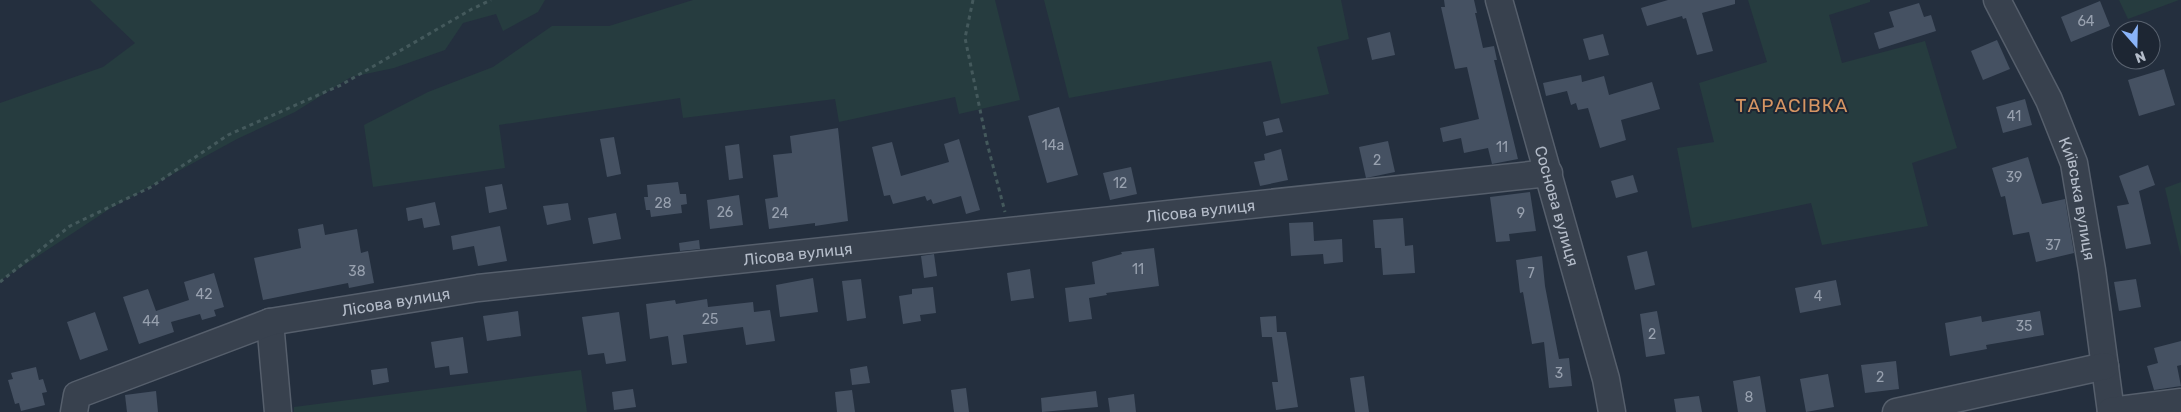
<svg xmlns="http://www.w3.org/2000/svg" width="2181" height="412" viewBox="0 0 2181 412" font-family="Rubik,sans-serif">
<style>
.green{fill:#263c3f}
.building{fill:#455162}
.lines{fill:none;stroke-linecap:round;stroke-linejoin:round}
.minor-casing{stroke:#565f6c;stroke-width:29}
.path{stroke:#44595c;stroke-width:3;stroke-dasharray:4 4;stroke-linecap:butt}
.minor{stroke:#38414e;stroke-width:26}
.labels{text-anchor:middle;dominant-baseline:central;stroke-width:4;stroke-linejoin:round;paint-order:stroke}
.number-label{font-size:14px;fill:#98a1af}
.street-label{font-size:16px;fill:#b4bcc9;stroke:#1d2633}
.quarter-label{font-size:19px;letter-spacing:1px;fill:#d59563;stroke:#1d2633}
</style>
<rect width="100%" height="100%" fill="#242f3e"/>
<g class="green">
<path d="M90,0H545L538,12L503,31L496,14L463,23L445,50L394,68L351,77L295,112L237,139L111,208L0,281V103L103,67L135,43Z"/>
<path d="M693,0H995L1020,100L959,114L955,97L839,122L835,99L683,118L680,98L499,125L505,168L373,187L364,125L428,92L493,67L552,26H609Z"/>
<path d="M1044,0H1341L1349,39L1317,47L1329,94L1281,104L1271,61L1069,98Z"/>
<path d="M1748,0H1870V2L1829,15L1842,63L1925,41L1957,148L1912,163L1928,226L1822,245L1811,203L1692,228L1677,148L1714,142L1699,83L1767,62Z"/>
<path d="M2119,0H2179L2128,19Z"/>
<path d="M2181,182V257L2165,188Z"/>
<path d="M581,370L587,412H294V407Z"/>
</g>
<g class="building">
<path d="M1444,0H1474L1477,13H1475L1483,48L1494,46L1497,60H1494L1518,159L1492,164L1488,148L1464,153L1461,138L1443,142L1440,128L1479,119L1467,67L1455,69L1441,7H1445Z"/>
<path d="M1668,0H1735V4L1702,13L1713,51L1697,55L1686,18L1683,19L1682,16L1647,26L1641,8Z"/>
<path d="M2100,1L2110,26L2071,42L2061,17Z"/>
<path d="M1919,3L1924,17L1931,15L1936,31L1879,49L1874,33L1894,27L1889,12Z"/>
<path d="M1390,32L1395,55L1372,60L1367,38Z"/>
<path d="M1603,34L1609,55L1589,60L1583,39Z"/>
<path d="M1997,40L2010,69L1983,80L1971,51Z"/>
<path d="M2164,69L2175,105L2139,116L2128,80Z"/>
<path d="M1581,75L1582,82L1604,76L1609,95L1652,82L1660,109L1621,120L1626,140L1600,148L1588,108L1578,110L1576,103L1571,105L1567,91L1546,96L1543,83Z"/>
<path d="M2025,99L2032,125L2003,133L1996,107Z"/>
<path d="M1059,107L1078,175L1047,183L1028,116Z"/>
<path d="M1279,118L1283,132L1266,136L1263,122Z"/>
<path d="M838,128L848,221L815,226V223L769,229L765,199L778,197L773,155L792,153L790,136Z"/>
<path d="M614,137L621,174L607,177L600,139Z"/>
<path d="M959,139L980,210L966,214L961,196L933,204L931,199L927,201L925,196L893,204L890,195L884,196L872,147L892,142L901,176L949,162L944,144Z"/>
<path d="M1388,141L1395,172L1366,178L1359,147Z"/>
<path d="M739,144L743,178L729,180L725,146Z"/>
<path d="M1281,149L1288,180L1260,186L1254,162L1265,160L1264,154Z"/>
<path d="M2028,157L2042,204L2065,199L2074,253L2036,262L2029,232L2013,235L2005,196L2001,197L1992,168Z"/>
<path d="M2148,165L2155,185L2139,191L2151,244L2126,249L2117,206L2129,204L2119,176Z"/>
<path d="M1131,167L1137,194L1110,200L1103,173Z"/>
<path d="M1633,175L1638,192L1616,198L1611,181Z"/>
<path d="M678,182L680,194H686L687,204L681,205L682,213L651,217L650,210H646L644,197H648L647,185Z"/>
<path d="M502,184L507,209L489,213L485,187Z"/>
<path d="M1530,192L1536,231L1509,234L1510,241L1496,242L1490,197Z"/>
<path d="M739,195L743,225L710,229L707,200Z"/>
<path d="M435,202L440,225L424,228L422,218L408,221L406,208Z"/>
<path d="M568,203L571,220L547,225L543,206Z"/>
<path d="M616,213L621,239L593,244L588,218Z"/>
<path d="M1403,218L1405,246L1413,245L1415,273L1383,275L1381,248H1375L1373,220Z"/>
<path d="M1313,222L1314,241L1342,239L1343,262L1324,264L1323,254L1291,256L1289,223Z"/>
<path d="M323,224L325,235L357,229L361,253L368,251L374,283L349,288L348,283L263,300L254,258L301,248L298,229Z"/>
<path d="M500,226L507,261L478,266L474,246L453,250L451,236Z"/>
<path d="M699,240L700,249L680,251L679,243Z"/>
<path d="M1154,248L1159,286L1106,293L1107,295L1089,298L1092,319L1069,322L1065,288L1095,284L1092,262L1122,254L1121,252Z"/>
<path d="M1647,251L1655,285L1635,290L1627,256Z"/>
<path d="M934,254L937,276L924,278L921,256Z"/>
<path d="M1542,256L1545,286L1559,359L1569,358L1572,386L1549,388L1544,342L1532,344L1523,292L1520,293L1516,260Z"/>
<path d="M1030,269L1034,298L1011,301L1007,273Z"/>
<path d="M214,273L224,307L214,310L216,316L202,320L200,314L171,322L174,332L139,344L123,297L148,289L156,311L189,300L184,282Z"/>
<path d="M813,278L818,312L780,317L776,285Z"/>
<path d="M861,279L866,318L847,321L842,281Z"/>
<path d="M2136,279L2141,307L2119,311L2114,282Z"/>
<path d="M1836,280L1841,305L1800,313L1795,288Z"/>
<path d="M933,287L936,313L920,315L921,321L903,324L899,296L912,294V289Z"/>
<path d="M707,299L708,307L753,302L754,312L770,310L775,341L746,345L743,327L683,335L687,363L672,365L668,336L650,339L646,304L675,300L676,304Z"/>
<path d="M518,311L521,336L487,341L483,316Z"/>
<path d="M1657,311L1665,354L1646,357L1640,314Z"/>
<path d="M2040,311L2044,335L1986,345L1987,349L1950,356L1945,323L1981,316L1982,322Z"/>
<path d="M95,312L108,350L80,360L67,322Z"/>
<path d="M619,312L626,361L606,364L604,353L588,355L582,317Z"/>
<path d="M1276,316L1277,332H1286L1298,407L1276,410L1272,382H1278L1272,337H1262L1260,317Z"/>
<path d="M463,337L468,373L450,375L449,366L435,368L431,342Z"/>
<path d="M2181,341V365L2177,366L2181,386L2154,390L2147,366L2158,363L2154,348Z"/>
<path d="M1896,361L1899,389L1865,393L1861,365Z"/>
<path d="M867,366L870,383L852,385L850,369Z"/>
<path d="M36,367L39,380L43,379L47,392L42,393L45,405L21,411L19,403L15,404L8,380L13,379L11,373Z"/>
<path d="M387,368L389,382L373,385L371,370Z"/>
<path d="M1828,374L1834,407L1806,412L1800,379Z"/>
<path d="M1364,376L1369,412H1355L1350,378Z"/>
<path d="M1760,376L1766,412H1738L1733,381Z"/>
<path d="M966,388L969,412H954L951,390Z"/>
<path d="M633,389L636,407L614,410L612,392Z"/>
<path d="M852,390L855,412H837L835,392Z"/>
<path d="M156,391L158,412H127L125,395Z"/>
<path d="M1096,391L1098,407L1042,412L1041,398Z"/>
<path d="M1134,394L1136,412H1110L1108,398Z"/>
<path d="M1699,396L1702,412H1676L1674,399Z"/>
</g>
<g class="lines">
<g class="minor-casing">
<g id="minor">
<path id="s1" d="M1499,0L1606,379L1612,412"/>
<path id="s2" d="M1997,0L2049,100L2074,163L2092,270L2111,412"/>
<path d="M270,322L278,412"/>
<path d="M2111,411L2181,402"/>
<path id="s3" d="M74,412L77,395L270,322L478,288L1549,173"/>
<path d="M1896,412L2105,366"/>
</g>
</g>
<g class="path">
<path d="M973,0L965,38L987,143L1005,212"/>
<path d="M0,282L70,226L151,187L228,135L341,85L472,9L491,0"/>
</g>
<use href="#minor" class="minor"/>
</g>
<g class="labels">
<g class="number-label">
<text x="2086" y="21">64</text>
<text x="2014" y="116">41</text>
<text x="1053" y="145">14а</text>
<text x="1502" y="147">11</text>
<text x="1377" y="160">2</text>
<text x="2014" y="177">39</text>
<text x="1120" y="183">12</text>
<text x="663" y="203">28</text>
<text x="725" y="212">26</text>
<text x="780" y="213">24</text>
<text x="1521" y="213">9</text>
<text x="2053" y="245">37</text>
<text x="1138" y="269">11</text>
<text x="357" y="271">38</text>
<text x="1531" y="273">7</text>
<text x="204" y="294">42</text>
<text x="1818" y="296">4</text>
<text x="710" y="319">25</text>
<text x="151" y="321">44</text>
<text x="2024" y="326">35</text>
<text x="1652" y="334">2</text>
<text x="1559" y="373">3</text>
<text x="1880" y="377">2</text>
<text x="1749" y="397">8</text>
</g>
<g class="street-label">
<text stroke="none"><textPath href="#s2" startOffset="216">Київська вулиця</textPath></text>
<text stroke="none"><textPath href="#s1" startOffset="214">Соснова вулиця</textPath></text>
<text stroke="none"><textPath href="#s3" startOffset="1161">Лісова вулиця</textPath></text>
<text stroke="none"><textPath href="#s3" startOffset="756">Лісова вулиця</textPath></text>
<text stroke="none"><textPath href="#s3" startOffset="351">Лісова вулиця</textPath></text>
</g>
<g class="quarter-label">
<text x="1792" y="105">ТАРАСІВКА</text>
</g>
</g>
<g transform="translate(2136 45) rotate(160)"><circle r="24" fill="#1d2633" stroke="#59626f"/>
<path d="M0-4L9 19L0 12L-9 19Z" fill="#8ab4f8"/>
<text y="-8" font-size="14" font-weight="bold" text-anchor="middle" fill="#b4bcc9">N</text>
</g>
</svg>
